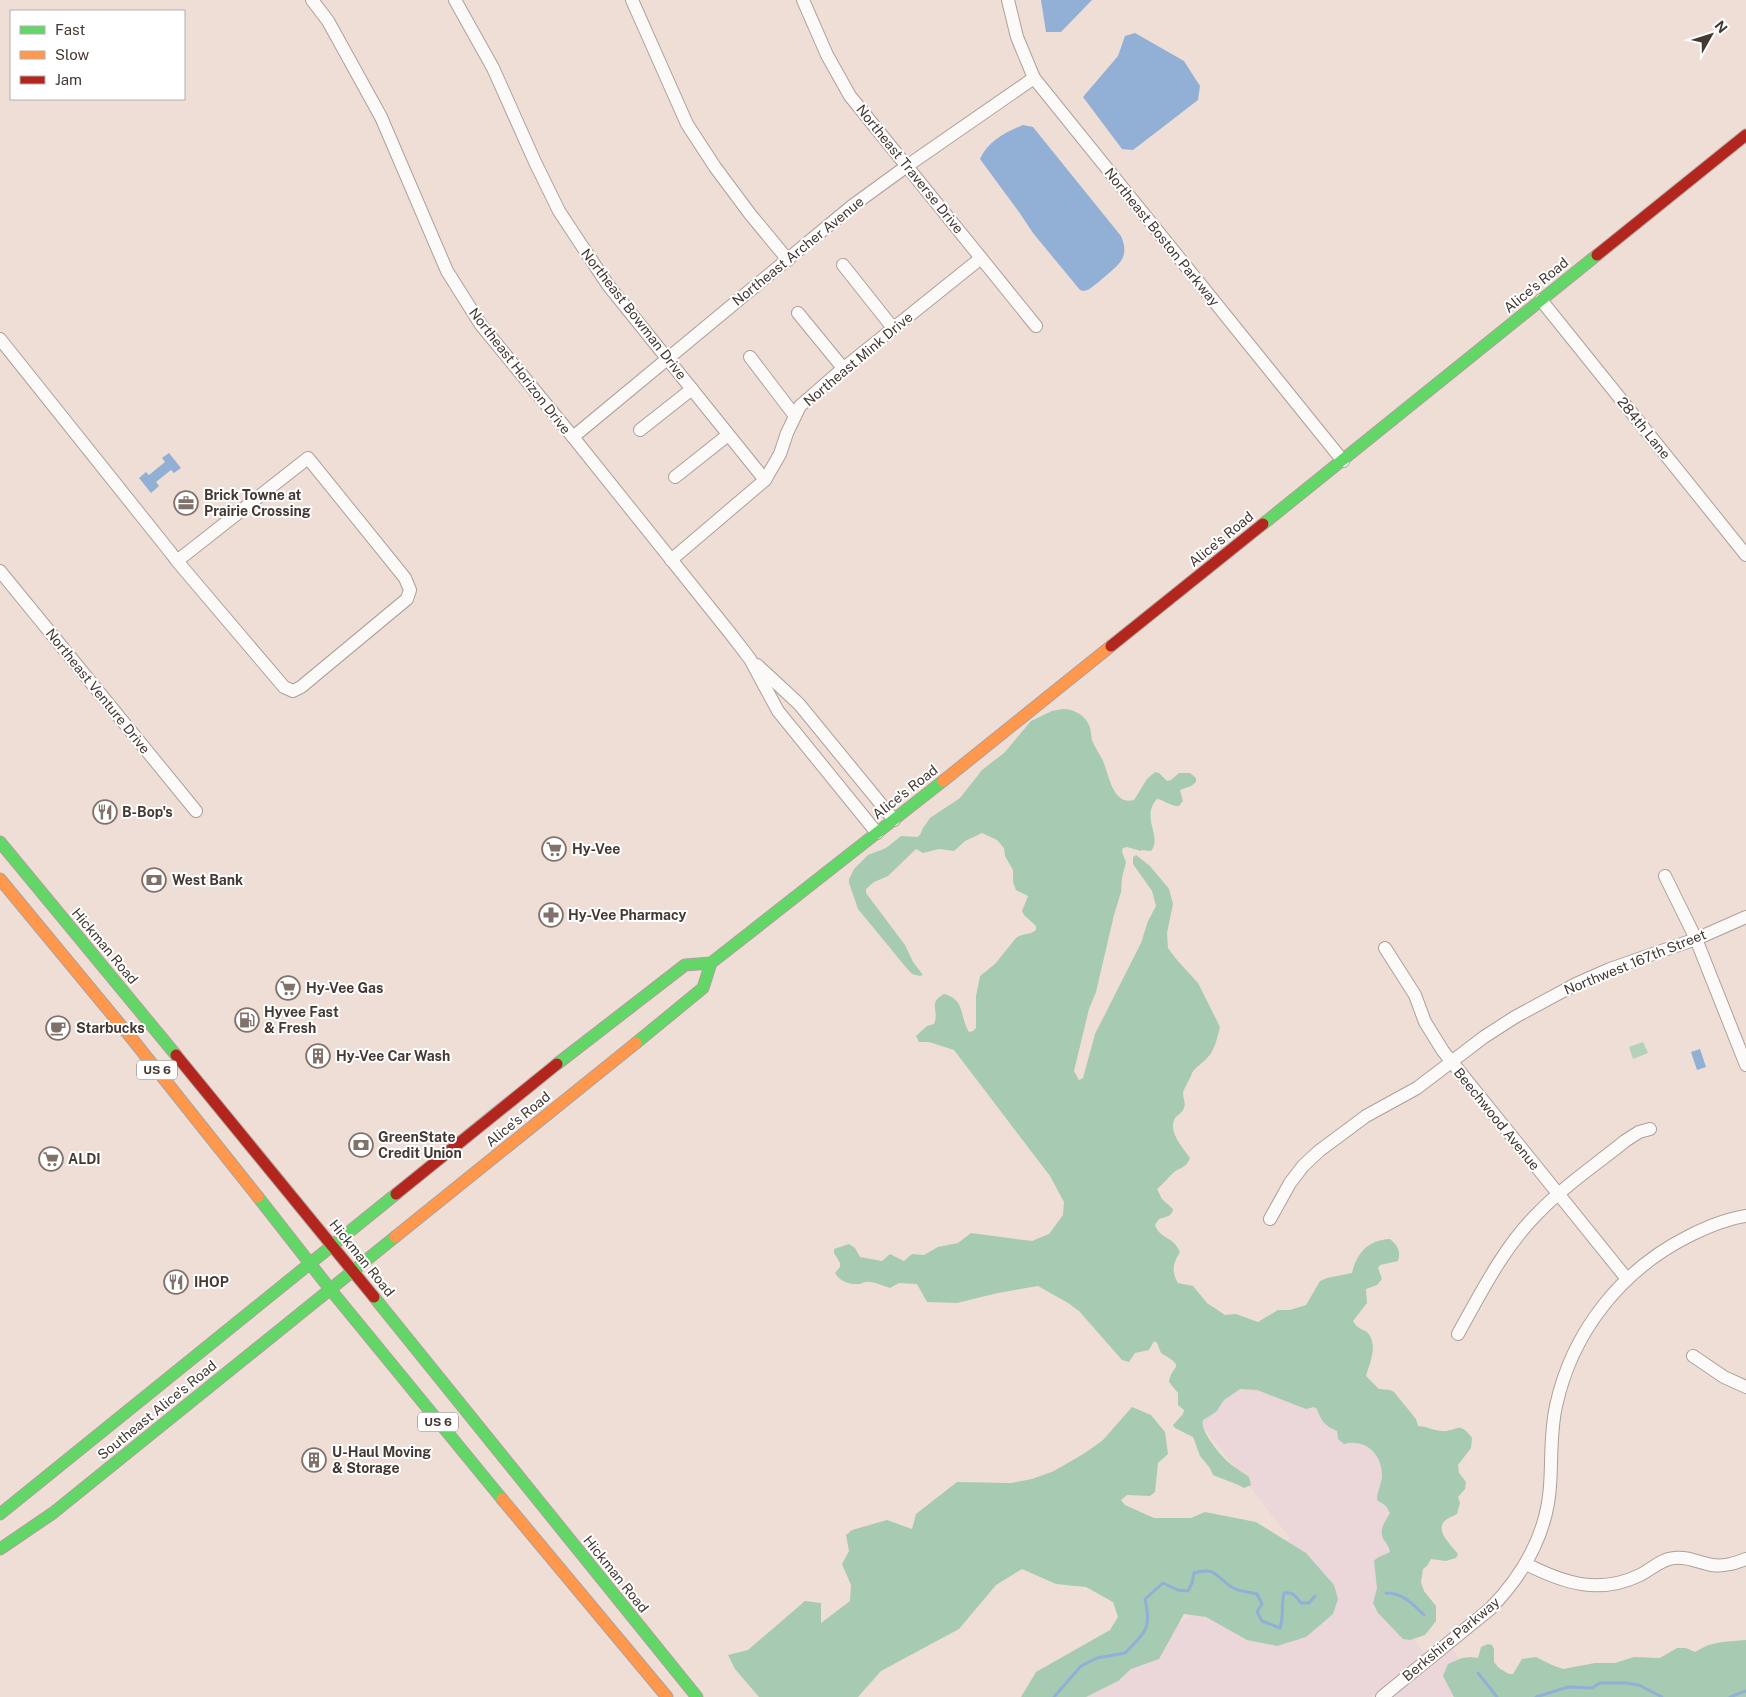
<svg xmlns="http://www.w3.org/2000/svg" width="1746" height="1697" viewBox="0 0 1746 1697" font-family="'Public Sans',sans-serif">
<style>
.commercial{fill:#ebd6d9}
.green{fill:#b4d1ba}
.forest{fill:#a7cbb2}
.water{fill:#92b0d5}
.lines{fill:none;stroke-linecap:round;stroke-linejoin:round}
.stream{stroke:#92b0d5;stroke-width:3}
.street-casing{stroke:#ada09b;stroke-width:14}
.fast-casing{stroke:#ada09b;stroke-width:13}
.slow-casing{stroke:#ada09b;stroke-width:13}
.jam-casing{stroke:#ada09b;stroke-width:13}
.street{stroke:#fcfaf9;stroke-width:12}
.fast{stroke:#63d668;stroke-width:11}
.slow{stroke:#ff974d;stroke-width:11}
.jam{stroke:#b3261e;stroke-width:11}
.labels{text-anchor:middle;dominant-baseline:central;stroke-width:4;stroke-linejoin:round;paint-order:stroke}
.shield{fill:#fff;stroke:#7c7470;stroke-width:1}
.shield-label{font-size:12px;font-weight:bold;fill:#443832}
.street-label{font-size:14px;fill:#443832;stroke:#fff}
.poi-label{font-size:14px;font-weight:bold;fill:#443832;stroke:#fff;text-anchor:start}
</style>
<rect width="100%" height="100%" fill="#eeded6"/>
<g class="commercial">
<path d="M1263,1356L1416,1480L1395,1615L1425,1654L1371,1697H1084L1290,1538L1193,1414Z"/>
<path d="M1452,1649L1491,1697H1392Z"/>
</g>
<path class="green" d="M1643,1042L1648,1053L1633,1059L1629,1047Z"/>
<g class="forest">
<path d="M1063,709C1073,709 1085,715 1089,725C1091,729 1091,735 1092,740C1095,748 1100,754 1103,761C1109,775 1113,806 1134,800L1147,779L1155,772L1159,773L1167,781L1171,780L1179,773H1190L1196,778V782L1191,786L1180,790L1183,801L1179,806C1171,807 1165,800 1157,799C1140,818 1163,836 1151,851L1141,850V851L1127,847L1123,848L1122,852L1126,862L1122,878L1121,892L1114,915L1096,992L1089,1009L1074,1071L1079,1080L1083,1078L1095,1034L1141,943L1148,921L1156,906L1152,891L1133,864V857L1136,855L1150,866L1169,889L1173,904L1167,933L1168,948L1177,960L1198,983L1220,1027C1217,1038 1215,1051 1206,1059C1201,1065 1193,1068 1191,1076C1189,1081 1184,1088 1183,1093C1183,1098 1186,1103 1184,1108C1182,1114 1176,1115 1174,1120C1169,1133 1183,1148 1190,1158C1186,1169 1179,1167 1172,1174C1167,1179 1163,1184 1157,1189L1162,1199L1173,1209C1172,1217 1165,1217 1159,1219L1155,1225C1160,1239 1173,1236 1180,1252C1173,1263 1171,1271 1178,1283L1193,1286L1207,1303L1225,1315L1236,1314L1258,1322L1278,1310H1290L1306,1305L1320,1281L1327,1278L1352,1273C1357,1253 1368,1240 1390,1239C1398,1246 1401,1251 1398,1261L1380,1265L1378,1268L1382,1279L1377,1285L1366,1289L1367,1303L1353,1321C1359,1331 1363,1328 1368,1333C1378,1345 1370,1363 1366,1376L1379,1389L1390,1390L1394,1392L1416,1419L1418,1426C1426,1426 1434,1431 1443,1431C1458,1431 1459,1420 1472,1438L1471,1448L1458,1465L1459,1473L1466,1482L1465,1489L1458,1497L1460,1503L1457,1514C1453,1516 1445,1519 1443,1523C1437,1533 1452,1546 1458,1554L1456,1558L1446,1561L1431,1559L1427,1566L1423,1569L1421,1582L1424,1591L1436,1606V1621L1425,1635L1410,1640L1403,1639L1378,1613L1373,1603L1377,1588L1374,1561C1378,1556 1385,1555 1390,1552C1389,1547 1387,1544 1384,1540C1378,1530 1385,1522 1390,1513L1386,1506L1377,1500C1377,1492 1381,1485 1382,1477C1383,1455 1366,1438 1344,1444L1338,1439L1337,1431C1325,1426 1321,1421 1317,1409L1314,1407L1306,1409L1257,1390L1240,1389L1224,1400L1216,1412L1203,1420C1199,1431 1223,1459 1233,1466C1238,1470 1244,1473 1249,1477L1251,1485L1244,1488C1234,1482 1224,1480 1213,1475L1210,1468L1200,1456L1193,1437L1175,1428L1173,1425L1183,1414L1184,1410L1178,1405V1393L1169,1382C1171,1364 1188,1369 1161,1353L1157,1343L1154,1341L1149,1350L1135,1353L1129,1362L1122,1360L1079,1311L1068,1303L1038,1286L998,1293L957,1303L927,1302L917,1284L899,1283L890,1288C883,1286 873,1281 866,1282C864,1282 861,1284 859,1284C850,1285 839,1281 835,1273L840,1267V1263L834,1253V1249L849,1244L855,1248L860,1257L882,1261L890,1254L904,1261L912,1254L924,1255L938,1247L958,1243L971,1233L1032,1241L1049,1234L1063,1215L1064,1202L1050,1176L954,1050L929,1042H919L916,1036L927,1026L934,1024C940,1011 927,1003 944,994C966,1000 959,1016 969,1032L973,1031L976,1028V996L980,976L995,964L1016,938C1022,933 1031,935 1036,930V926L1024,915L1022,911L1028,896L1016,890L1013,882V870L1005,856L1004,848L997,840L982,833L965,841L954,851L939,849L923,853L916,849L888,876L874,882L866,889V893L905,945L913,962L923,975L920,976L912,974L904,965L858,909L849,883V879L854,869L868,855L886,848L901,836L917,837L920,835L923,828L930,818L960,798L982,770L1004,753L1031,721L1052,711Z"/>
<path d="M1132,1407L1151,1415L1165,1432L1168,1454L1158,1463L1155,1492L1150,1496L1127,1495L1121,1500L1125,1505L1154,1518H1191L1205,1512L1256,1522L1306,1553L1334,1585L1338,1599L1333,1614L1306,1637L1277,1646L1247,1640L1206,1617L1184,1614L1159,1659L1131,1669L1118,1681L1086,1697H1021L1036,1672L1110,1630L1118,1617L1113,1602L1086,1587L1056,1584L1022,1569L996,1585L959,1629L881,1671L858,1697H759L735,1669L728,1655L748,1650L805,1601L821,1603V1623L850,1601L851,1585L842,1564L849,1551L846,1535L852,1530L887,1520L912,1529L916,1514L957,1482L1011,1483L1032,1479L1054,1471L1085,1453L1103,1440Z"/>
<path d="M1746,1640V1697H1454L1443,1676L1448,1664L1462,1658L1470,1657L1478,1658L1481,1647L1488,1644L1492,1645L1494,1649V1662L1499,1668L1509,1674H1513L1522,1659L1536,1657L1552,1665L1563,1669L1595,1663H1615L1634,1657L1660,1658L1677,1648H1686L1695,1652L1708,1645L1722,1642Z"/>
</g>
<g class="water">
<path d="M1041,0H1092L1061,32H1046Z"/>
<path d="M1135,33L1184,61L1200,86L1198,100L1133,150L1122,149L1083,97L1118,56L1125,36Z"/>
<path d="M1023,125L1033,127L1121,236C1129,255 1122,262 1108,274C1101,280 1095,285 1088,290L1083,291L1080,290L1033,233L1019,212L980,159C988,141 1006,132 1023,125Z"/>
<path d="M169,453L181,468L174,473L171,470L156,482L159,486L151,493L139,478L146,472L149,475L165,462L162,458Z"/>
<path d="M1700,1049L1706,1067L1697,1070L1691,1052Z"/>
</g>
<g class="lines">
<g class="stream">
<path d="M1386,1593C1403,1593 1413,1604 1424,1615"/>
<path d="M1478,1673L1497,1697"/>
<path d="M1054,1697L1081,1666L1097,1658L1125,1653C1145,1632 1152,1630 1145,1599L1163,1583L1178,1590L1188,1591L1192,1583L1194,1573C1217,1566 1216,1578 1233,1588C1239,1591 1249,1592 1257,1594L1262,1604L1257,1612L1262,1621L1280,1628C1284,1616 1281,1605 1284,1593C1294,1592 1295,1596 1301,1603H1309L1315,1596"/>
<path d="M1536,1697L1568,1687L1592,1688L1600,1683H1625L1639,1685L1662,1697"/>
<path d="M1730,1697L1746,1691"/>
</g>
<g class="street-casing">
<g id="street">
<path d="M312,0L328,21L381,117L447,271L481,325L573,437L730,633L750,659L778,711L877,833"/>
<path d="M455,0L493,68L535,162L559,211L582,246L608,285L765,480"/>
<path d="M632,0L687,124L715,167L750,214L788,260"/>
<path d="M803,0L827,55L850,96L1036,326"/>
<path d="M1008,0L1017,37L1034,78L1343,461"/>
<path d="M843,265L893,328"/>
<path d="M1541,300L1746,555"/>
<path d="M798,313L843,368"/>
<path d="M0,339L171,553L177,561L284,687L293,691L301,687L407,599L410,590L405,578L308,458L177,561"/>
<path d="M750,357L795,416"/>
<path d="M640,430L692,389"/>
<path d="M573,437L852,206L907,166L1034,78"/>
<path d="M675,477L728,435"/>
<path d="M671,560L765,480L780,454L787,433L800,406L839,372L981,258"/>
<path d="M0,571L196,811"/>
<path d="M757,665L799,704L894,820"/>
<path d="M1665,876L1696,939L1746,1065"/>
<path d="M1385,948L1415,995L1425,1022L1443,1051L1627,1279"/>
<path d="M1270,1219L1290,1183L1303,1166L1319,1151L1366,1116L1417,1088L1484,1037L1515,1017L1576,984L1610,969L1696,939L1746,917"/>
<path d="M1458,1334C1482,1291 1504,1246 1540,1211C1565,1185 1597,1164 1625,1141L1639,1132L1650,1129"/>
<path d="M1693,1356L1724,1377L1746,1387"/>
<path d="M1526,1564C1564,1583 1599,1595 1640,1575C1652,1569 1661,1559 1674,1558C1688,1556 1699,1563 1712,1565C1724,1567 1735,1563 1746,1559"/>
<path d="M1382,1697L1490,1609C1523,1575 1547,1534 1550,1486C1552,1459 1550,1433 1556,1406C1572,1332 1621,1270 1689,1236C1707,1227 1726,1219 1746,1216"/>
</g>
</g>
<g class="fast-casing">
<g id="fast">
<path d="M1263,524L1597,255"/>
<path d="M0,842L176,1055"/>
<path d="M636,1043L703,988L711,963"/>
<path d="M557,1064L685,965L711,963L943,781"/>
<path d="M258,1197L330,1289L502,1499"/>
<path d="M374,1297L697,1697"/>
<path d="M0,1514L396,1194"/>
<path d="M0,1549L53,1513L395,1237"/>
</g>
</g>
<g class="slow-casing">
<g id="slow">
<path d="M943,781L1111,646"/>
<path d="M0,879L133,1040L258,1197"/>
<path d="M395,1237L636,1043"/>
<path d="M502,1499L667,1697"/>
</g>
</g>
<g class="jam-casing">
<g id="jam">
<path d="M1597,255L1746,135"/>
<path d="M1111,646L1263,524"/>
<path d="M176,1055L374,1297"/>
<path d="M396,1194L557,1064"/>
</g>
</g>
<use href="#street" class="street"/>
<use href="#fast" class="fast"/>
<use href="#slow" class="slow"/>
<use href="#jam" class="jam"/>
</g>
<defs>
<g id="office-ring" transform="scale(1.25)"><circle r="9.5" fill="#fff" stroke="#80726b" stroke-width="1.5"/><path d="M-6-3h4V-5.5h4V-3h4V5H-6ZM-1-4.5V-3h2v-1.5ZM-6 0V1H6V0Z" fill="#80726b"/></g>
<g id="restaurant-ring" transform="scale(1.25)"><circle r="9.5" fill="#fff" stroke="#80726b" stroke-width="1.5"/><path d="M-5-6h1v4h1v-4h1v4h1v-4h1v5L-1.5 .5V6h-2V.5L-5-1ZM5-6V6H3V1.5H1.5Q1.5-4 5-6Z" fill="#80726b"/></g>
<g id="supermarket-ring" transform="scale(1.25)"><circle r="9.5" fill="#fff" stroke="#80726b" stroke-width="1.5"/><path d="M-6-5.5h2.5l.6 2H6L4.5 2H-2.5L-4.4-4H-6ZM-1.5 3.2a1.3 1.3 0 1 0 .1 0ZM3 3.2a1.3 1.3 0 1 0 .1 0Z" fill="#80726b"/></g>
<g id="bank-ring" transform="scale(1.25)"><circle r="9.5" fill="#fff" stroke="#80726b" stroke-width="1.5"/><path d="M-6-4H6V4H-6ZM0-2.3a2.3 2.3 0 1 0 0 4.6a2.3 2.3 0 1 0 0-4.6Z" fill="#80726b"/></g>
<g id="pharmacy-ring" transform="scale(1.25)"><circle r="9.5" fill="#fff" stroke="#80726b" stroke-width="1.5"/><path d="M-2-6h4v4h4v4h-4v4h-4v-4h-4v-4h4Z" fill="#80726b"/></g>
<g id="fuel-ring" transform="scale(1.25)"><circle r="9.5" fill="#fff" stroke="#80726b" stroke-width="1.5"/><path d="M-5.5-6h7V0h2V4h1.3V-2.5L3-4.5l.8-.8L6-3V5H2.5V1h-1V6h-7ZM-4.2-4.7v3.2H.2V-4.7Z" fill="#80726b"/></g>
<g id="cafe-ring" transform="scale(1.25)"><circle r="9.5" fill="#fff" stroke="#80726b" stroke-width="1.5"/><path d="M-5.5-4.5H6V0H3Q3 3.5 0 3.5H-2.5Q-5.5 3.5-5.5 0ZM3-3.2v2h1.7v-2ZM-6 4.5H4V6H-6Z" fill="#80726b"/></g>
<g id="building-ring" transform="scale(1.25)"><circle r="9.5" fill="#fff" stroke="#80726b" stroke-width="1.5"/><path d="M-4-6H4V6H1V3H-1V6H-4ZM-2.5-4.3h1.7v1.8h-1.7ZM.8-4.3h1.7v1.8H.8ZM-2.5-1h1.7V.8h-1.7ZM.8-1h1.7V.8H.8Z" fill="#80726b"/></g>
</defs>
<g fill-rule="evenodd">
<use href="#office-ring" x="186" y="503"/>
<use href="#restaurant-ring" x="105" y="812"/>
<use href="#supermarket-ring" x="554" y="849"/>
<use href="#bank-ring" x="154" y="880"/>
<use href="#pharmacy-ring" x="551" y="915"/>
<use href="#supermarket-ring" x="288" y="988"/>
<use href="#fuel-ring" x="247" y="1020"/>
<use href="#cafe-ring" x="58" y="1028"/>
<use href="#building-ring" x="318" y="1056"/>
<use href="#bank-ring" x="361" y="1145"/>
<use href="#supermarket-ring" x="51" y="1159"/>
<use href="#restaurant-ring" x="176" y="1282"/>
<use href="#building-ring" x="314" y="1460"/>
</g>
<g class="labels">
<g class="shield">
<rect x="137" y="1060.5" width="40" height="19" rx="4"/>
<rect x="418" y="1412.5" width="40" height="19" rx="4"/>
</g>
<g class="shield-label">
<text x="157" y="1070">US 6</text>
<text x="438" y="1422">US 6</text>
</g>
<g class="street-label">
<text transform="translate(910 169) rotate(51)">Northeast Traverse Drive</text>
<text transform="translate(1162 237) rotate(51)">Northeast Boston Parkway</text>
<text transform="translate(798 251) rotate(-39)">Northeast Archer Avenue</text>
<text transform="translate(1536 285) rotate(-39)">Alice's Road</text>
<text transform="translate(634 314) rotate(52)">Northeast Bowman Drive</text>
<text transform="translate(858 359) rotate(-40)">Northeast Mink Drive</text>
<text transform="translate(520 371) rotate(52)">Northeast Horizon Drive</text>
<text transform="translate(1644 428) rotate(51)">284th Lane</text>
<text transform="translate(1221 539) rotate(-39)">Alice's Road</text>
<text transform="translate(98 691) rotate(51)">Northeast Venture Drive</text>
<text transform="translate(905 792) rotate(-38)">Alice's Road</text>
<text transform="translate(105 946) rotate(50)">Hickman Road</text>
<text transform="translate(1635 962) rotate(-22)">Northwest 167th Street</text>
<text transform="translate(518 1119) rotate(-39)">Alice's Road</text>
<text transform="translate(1497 1119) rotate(51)">Beechwood Avenue</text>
<text transform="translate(362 1258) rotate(51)">Hickman Road</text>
<text transform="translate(157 1410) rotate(-39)">Southeast Alice's Road</text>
<text transform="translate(616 1574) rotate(51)">Hickman Road</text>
<text transform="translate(1451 1639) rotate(-40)">Berkshire Parkway</text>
</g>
<g class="poi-label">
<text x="204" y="495">Brick Towne at<tspan x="204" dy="16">Prairie Crossing</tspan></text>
<text x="122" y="812">B-Bop's</text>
<text x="572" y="849">Hy-Vee</text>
<text x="172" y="880">West Bank</text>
<text x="568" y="915">Hy-Vee Pharmacy</text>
<text x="306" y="988">Hy-Vee Gas</text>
<text x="264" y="1012">Hyvee Fast<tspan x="264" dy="16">&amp; Fresh</tspan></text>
<text x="76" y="1028">Starbucks</text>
<text x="336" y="1056">Hy-Vee Car Wash</text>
<text x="378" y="1137">GreenState<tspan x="378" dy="16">Credit Union</tspan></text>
<text x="68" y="1159">ALDI</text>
<text x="194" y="1282">IHOP</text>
<text x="332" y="1452">U-Haul Moving<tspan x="332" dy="16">&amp; Storage</tspan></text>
</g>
</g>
<rect x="10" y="10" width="175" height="90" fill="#ffffff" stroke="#b4afad"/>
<rect x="20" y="26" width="25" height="8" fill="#63d668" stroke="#b4afad"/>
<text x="55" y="35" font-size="15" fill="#443832">Fast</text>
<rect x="20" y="51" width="25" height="8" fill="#ff974d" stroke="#b4afad"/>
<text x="55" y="60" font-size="15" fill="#443832">Slow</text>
<rect x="20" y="76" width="25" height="8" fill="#b3261e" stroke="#b4afad"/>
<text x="55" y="85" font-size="15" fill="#443832">Jam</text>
<g transform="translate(1711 35) rotate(51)" stroke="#ffffff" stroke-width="4" paint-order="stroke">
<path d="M0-4L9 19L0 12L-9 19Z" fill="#443832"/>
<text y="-8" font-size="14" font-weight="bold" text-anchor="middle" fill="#443832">N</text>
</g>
</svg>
